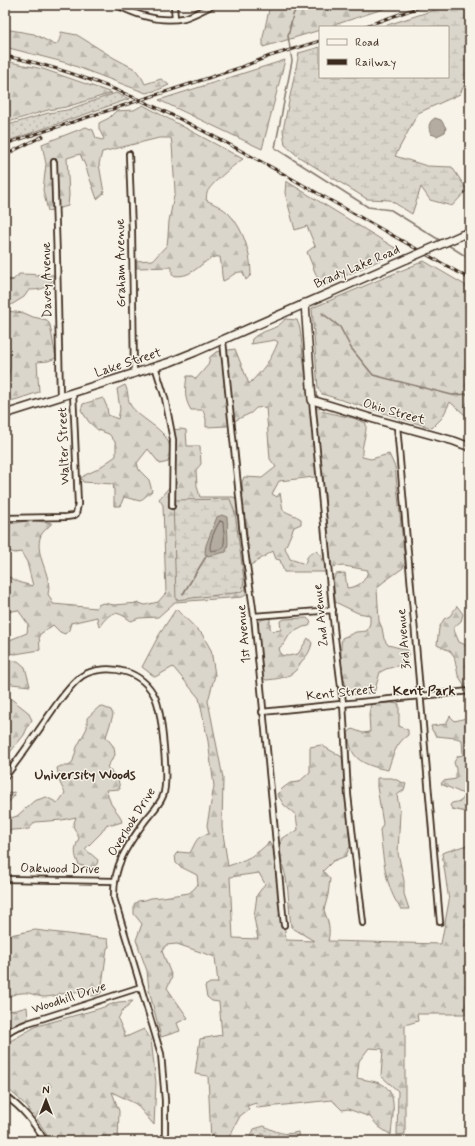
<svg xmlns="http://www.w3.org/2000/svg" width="475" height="1146" viewBox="0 0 475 1146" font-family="Mynerve,sans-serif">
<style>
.grass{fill:url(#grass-dots);stroke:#8b8074}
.forest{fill:url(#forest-firs);stroke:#8b8074;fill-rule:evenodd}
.wetland{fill:url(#wetland-marsh);stroke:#8b8074}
.water{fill:#b4aca0;stroke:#84786c}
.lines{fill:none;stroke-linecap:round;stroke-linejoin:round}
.shore{stroke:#6b5e52;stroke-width:1}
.stream{stroke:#84786c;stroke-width:1.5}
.street-casing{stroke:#3b2a1e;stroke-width:8}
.secondary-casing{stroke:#3b2a1e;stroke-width:10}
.street{stroke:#f7f3e8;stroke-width:4.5}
.secondary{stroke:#f7f3e8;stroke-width:7}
.rail-casing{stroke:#3b2a1e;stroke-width:3}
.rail{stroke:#f7f3e8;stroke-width:1.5;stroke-dasharray:4.5;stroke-linecap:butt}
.secondary-bridge-casing{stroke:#3b2a1e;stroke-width:10;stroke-linecap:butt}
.secondary-bridge{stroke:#f7f3e8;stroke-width:7}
.labels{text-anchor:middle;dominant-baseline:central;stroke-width:3;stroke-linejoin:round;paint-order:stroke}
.street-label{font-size:13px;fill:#3b2a1e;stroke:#f7f3e8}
.neighbourhood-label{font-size:14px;font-weight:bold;fill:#3b2a1e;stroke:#f7f3e8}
</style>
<defs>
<pattern id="grass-dots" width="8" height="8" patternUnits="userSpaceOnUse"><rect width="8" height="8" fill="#dbd6cb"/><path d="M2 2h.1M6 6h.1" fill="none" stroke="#bdb8ae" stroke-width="1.8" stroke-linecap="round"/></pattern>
<pattern id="forest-firs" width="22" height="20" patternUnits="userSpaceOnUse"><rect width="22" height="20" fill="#dbd6cb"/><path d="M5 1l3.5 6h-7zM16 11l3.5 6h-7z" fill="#bdb8ae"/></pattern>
<pattern id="wetland-marsh" width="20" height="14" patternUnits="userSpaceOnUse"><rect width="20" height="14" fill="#dbd6cb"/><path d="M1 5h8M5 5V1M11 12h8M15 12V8" fill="none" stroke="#bdb8ae"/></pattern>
</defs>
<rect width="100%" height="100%" fill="#f7f3e8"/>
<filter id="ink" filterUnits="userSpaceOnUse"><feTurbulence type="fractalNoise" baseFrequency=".025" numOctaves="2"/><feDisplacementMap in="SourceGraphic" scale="8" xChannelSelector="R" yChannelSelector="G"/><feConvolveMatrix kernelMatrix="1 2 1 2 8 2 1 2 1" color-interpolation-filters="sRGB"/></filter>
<g filter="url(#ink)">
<g class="grass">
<path d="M116,93L129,99L5,142V126L48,113L67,110Z"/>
<path d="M264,1126C276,1132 285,1136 298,1132L299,1141H272L271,1136L262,1134L256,1139V1141H249L254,1129Z"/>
</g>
<g class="forest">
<path d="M270,5H395L328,27H320V30L263,47V37Z"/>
<path d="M5,29L34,34L55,45C60,42 60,37 61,32L77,35L114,58L135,69L142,78L145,84L161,79L169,85L158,90L146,93L67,63L5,47Z"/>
<path d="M285,60L262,149L159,100Z"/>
<path d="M5,61L43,69L112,93L66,107L48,110L5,123Z"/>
<path d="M143,105L243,159C235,164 209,185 207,193C206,195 207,197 206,200C214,204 224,208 230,215C244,230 251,255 251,275L246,280L243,272C234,271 231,278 223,281C221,273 222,266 220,257C204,254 195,281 172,275V267L136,268V261L153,260L167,245L168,236L169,221L175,191L172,144L171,138H159L102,152L99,164L104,193L97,199L85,165L80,154L67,158L69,195L68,206L48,211L43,190L46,164L42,144L86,127L93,130L96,138L102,140L104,139L99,129V123L109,118L116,111L134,110Z"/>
<path d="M286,181L400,251L321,287L307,252L315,246L307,226L295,230L285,193Z"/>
<path d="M424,261L470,288V419L450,402L442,418L432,428L322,394L318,389L312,308Z"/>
<path d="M19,274L54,275C51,288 42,290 29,290L24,297L11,305L6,311L24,313L33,317L47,320L50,325L56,358L48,361L37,362L39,392L18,399L6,402C3,389 7,384 9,373C11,367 10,361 10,354L5,353V280H13Z"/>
<path d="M285,319L297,320L300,328L308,400L321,411L353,418L366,423C367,435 361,445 362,457L371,459L389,454L395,467L405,562L403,568L382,583L377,589L379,621L382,628L384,639L388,645L408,650V655L404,664L386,669L380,672L374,693L349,695C342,677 339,656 342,638L356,632L367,631L370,623V615L358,613L335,602L333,580L336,574L345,573L347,588C358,587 366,582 368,570L344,566L331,567L323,476L279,481L272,494L277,497L280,493L283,510C289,514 295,515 301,519V524L294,527L285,548L290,559L305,564C307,556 309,553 316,551L321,555L322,562L326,563L329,572H284L280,560L276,559L273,551L251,565L248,553L246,519H242L241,504L243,494L242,482L244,477L262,478L276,467L270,459L266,407L256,408L251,413L238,419L227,426L206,427V419L203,410H191C184,399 185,389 187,376H192L196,379L208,365L210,357L216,352L235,349L249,384C262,371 272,359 278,342L275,340L251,344L252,339C262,329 277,331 285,319Z"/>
<path d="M125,385C129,392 127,400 131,406C145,425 179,432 168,462L160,464L148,449L137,463L139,470L149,480L152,491L140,501L124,497L120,506H114V491L113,484L83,482L81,478L85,475L96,470L116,456V443L109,434L98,430L89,422L81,410L83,404L103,398L107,407L108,415L118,419L120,409L117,389Z"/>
<path d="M181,429L186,430L187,446H200L201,464L196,470L197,486L200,497H234L237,500L245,570L246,595L242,597L175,602L158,617L139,618L131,621C115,609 111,611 99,627L97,617L71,623L69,630L65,634L60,632L53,625L39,635L40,650L15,654L5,652V642L27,633L28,624L18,610L7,612L5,610V575L21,583L33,586L27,562L21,552L15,553L5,550V525L31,520L52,523C49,527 43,531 41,535C33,555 53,575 48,594L53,604L96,608L98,605L103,603L114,605L139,603L145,605L158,602L166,593L163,505L159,499L172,484L171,430Z"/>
<path d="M457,606L463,614L461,621L453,628L459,642L470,647V816L468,809L466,812L452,809L450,805L452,803L461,801L466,795L441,784L443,781L456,779V769L454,762L458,756L463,755L462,740L456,738L436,736L432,730L431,726L446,724L450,716L455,721L466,718L467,700L463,683L458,675L454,656L450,651L437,645L439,628L444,619L450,616Z"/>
<path d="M176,609L202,634L211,650L215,675L208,701L223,778L222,827L228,866C246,860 257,855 269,842L276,853L286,940L314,941L291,927C289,911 289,894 286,878C283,864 277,851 282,838L298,830L296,815L284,805L277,794L283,788L290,783L299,782L310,772V747L321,745L342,757L345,781L350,846L346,856L333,861L323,871L330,879L328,895L324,910C328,922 331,928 328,941L441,944L449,901L442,853L470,844V1014H417L418,1021L405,1025V1134L397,1135L398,1091L381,1076L383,1049L369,1048L359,1061L357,1078C365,1080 375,1081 382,1084C399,1093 392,1119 391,1135L379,1127L370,1117L348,1109L342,1110L332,1100L257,1108L256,1103L247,1106L249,1109L240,1116L227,1141H211L208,1076L195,1074L200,1039L222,1035L219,1002L212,1001L207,997L205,986L210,983H218L215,957L177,944L166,945L162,951L172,977L167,988L188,1018L177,1023L180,1031L161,1037L149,990L147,971L136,940L142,924L134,914V904L138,901L145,900L151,898L163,897L189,893L194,889L198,884L197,875L179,866L176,863L175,855L178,852L190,853C196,842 196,836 209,834L207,825L214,786L208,741L199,698L173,667L155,677L142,667L159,635ZM259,873L265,884L257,895L254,917L258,939L233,938L230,877Z"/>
<path d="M270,618V628L273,631L281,630L280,621L285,619L307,618L311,622L309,626L303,627L290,634L284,644L279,648L281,655L288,656L298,654L308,638L312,643C310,652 307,656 301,662C299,665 298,668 296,670C289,678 276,679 266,680L262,677L258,626L259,622L263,619Z"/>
<path d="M13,661H18L25,667L30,686L12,684L6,681L5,684V663Z"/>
<path d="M5,694L28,712L32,720L29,724L24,735L7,756L5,755Z"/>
<path d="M391,703L399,704V726L408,730V735C396,743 392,757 388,770C377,768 360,764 354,754C350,748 349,740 348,733L352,729L363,733L370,732L369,714L371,704Z"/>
<path d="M100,706L111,710L113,715L106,737L114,747L115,755L107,767L118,779L120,789L106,790L111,804L120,816L122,822L112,825L107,824L101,833L85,849L98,860L97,864L92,868L79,865C74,854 74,849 79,838L73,826L76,817L62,820L35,822L29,829L12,830L5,833V794L14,792L15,795L8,803V812L11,818L17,816L34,801L46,797L58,803L65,793L60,783L57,768L61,766H69L73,761L77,747L87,728V718Z"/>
<path d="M377,778H392L406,784L404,790L397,795L400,812L398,853L404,881V894L409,909H401C385,888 383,857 380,830L383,824L377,787Z"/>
<path d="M35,930L108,939L109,947L107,948L101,993C90,1000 89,992 78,992C67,991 55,997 44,997C40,997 36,995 32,994C24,991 13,994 5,998V936Z"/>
<path d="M133,1001L122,1011L118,1019L126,1037L144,1029L151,1039L156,1083L154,1125L136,1104L112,1092L119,1111L118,1141H50C39,1119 25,1102 5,1087V1044L37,1026L98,1009L118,1002Z"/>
<path d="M27,1007L28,1020L5,1028V1011L16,1010Z"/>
</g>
<g class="wetland">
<path d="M450,5H470V73L460,94L418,113L395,156L427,166L452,167L467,190L452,206L430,200L421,187L412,214L390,200L367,199L299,157L285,145L283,130L299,53L320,47V77H448V27H381Z"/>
<path d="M230,499L235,513L244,580L242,592L176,600L173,500Z"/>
</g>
<g class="water">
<path d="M435,118L441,120L446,128L445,132L437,136L431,134C428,128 428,122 435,118Z"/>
<path d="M222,515L227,517L228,544L226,552L208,556L205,554L206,545L217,517Z"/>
</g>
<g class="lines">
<path class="shore" d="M220,521L223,522C223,528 227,546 221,549C219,550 214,550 211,551L210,549C210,540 215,529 220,521Z"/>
<g class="stream">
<path d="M298,5L293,15L288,36L292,61L275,148L368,207L391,210L441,241"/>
<path d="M448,245L470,259"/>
<path d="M5,280H13"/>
<path d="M322,313L340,327L351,348L373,375L452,395L470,394"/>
<path d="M183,594L207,555"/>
</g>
<g class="street-casing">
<g id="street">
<path d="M117,5C138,16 160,23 184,18C194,15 203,10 213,5"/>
<path d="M174,5L175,19"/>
<path d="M129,154L132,232L134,373"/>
<path d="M54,162L57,259L60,396"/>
<path d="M223,341L244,544L254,616L284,925"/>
<path d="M155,366L165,398L173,440L172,506"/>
<path d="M312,400L335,638L343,703L348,795L363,923"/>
<path d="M397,426L440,922"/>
<path d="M5,518L66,517L73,516L76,514L78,504L73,393"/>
<path d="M254,616L333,610"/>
<path d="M262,712L470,691"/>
<path d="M5,777C22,755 38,731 54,708C62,697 71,684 82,676C94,668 113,668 126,672C139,676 149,685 155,697C162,712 169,781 163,796C159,806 151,813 145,821C127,846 113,865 114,898L161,1054L165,1100V1141"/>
<path d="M5,879L114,881"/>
<path d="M5,1034L13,1029L28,1023L141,987"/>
<path d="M5,1096C23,1108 34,1123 45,1141"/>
</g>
</g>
<g class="secondary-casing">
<g id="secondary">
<path d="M462,235L470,232"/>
<path d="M305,303L312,400L374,419L454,441L470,447"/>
<path d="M5,414L170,362L195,352L407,259"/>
</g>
</g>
<use href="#street" class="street"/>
<use href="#secondary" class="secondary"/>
<g class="rail-casing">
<g id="rail">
<path d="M363,27L425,5"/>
<path d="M5,56C104,75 192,124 280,172C343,208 407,243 470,279"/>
<path d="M5,144L239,68L270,56L320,41"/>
<path d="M5,155L43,136"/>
</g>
</g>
<use href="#rail" class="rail"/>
<g class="secondary-bridge-casing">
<path id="secondary-bridge" d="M407,259L462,235"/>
</g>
<use href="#secondary-bridge" class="secondary-bridge"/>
</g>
</g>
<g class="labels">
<g class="street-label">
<text transform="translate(121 263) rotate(-91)">Graham Avenue</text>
<text transform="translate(357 267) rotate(-23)">Brady Lake Road</text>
<text transform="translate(47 280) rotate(-91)">Davey Avenue</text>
<text transform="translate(128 363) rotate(-18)">Lake Street</text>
<text transform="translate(394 412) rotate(16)">Ohio Street</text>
<text transform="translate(64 446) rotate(-92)">Walter Street</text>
<text transform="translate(321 615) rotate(-96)">2nd Avenue</text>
<text transform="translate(244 634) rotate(-95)">1st Avenue</text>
<text transform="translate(404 639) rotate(-95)">3rd Avenue</text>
<text transform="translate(341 693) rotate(-6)">Kent Street</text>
<text transform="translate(132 822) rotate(-58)">Overlook Drive</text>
<text transform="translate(60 869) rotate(1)">Oakwood Drive</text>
<text transform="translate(69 998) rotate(-18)">Woodhill Drive</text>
</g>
<g class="neighbourhood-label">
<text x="424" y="691">Kent Park</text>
<text x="85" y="775">University Woods</text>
</g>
</g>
<rect width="475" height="1146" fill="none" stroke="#f7f3e8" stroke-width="20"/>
<rect x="10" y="10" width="455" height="1126" fill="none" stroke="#3b2a1e" stroke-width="1.5" filter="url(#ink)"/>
<rect x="319" y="26" width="130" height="52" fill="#f7f3e8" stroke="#aca397"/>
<rect x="327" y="39" width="20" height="6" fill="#f7f3e8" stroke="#aca397"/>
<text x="355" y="46" font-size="12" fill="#3b2a1e">Road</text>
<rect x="327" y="59" width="20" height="6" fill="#3b2a1e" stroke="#aca397"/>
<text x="355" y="66" font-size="12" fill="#3b2a1e">Railway</text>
<g transform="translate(46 1100)" stroke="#f7f3e8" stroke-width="3" paint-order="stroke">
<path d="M0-3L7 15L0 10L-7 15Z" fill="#3b2a1e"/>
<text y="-6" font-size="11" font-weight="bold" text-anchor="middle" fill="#3b2a1e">N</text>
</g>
</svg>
